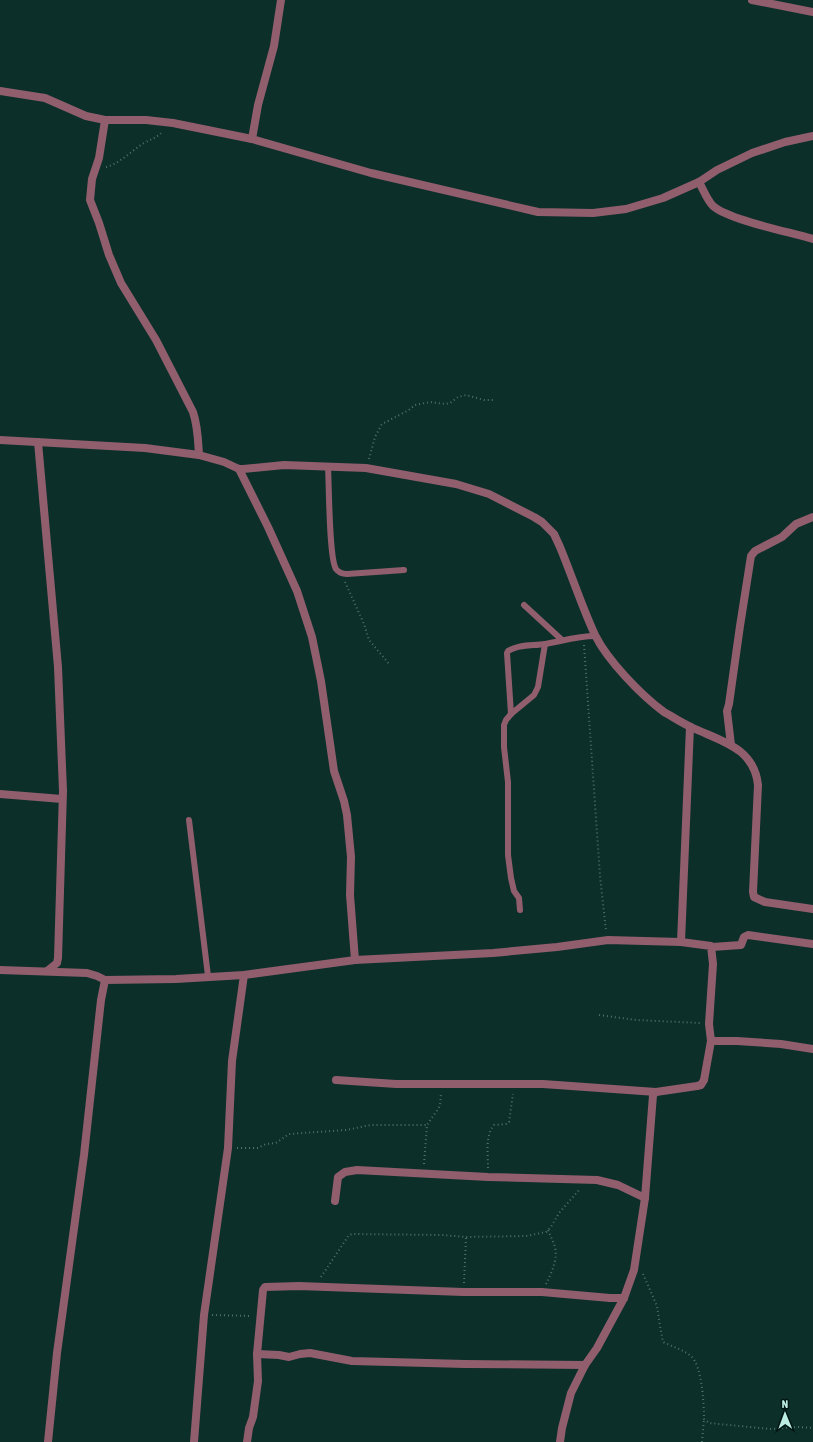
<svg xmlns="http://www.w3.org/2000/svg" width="813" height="1442" viewBox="0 0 813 1442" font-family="'Asap Condensed',sans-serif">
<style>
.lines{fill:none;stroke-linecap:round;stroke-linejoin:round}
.path{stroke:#4b736b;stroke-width:2;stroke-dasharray:1 3;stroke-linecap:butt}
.service{stroke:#915e6d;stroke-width:6}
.minor{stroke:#915e6d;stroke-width:8}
</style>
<rect width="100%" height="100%" fill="#0c2f29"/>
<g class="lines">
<g class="path">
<path d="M106,167C121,163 131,151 144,143C151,139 157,138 163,131"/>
<path d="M369,459L375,437L382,424L409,410L415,405L430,402L445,404L450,403L458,397L466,395L484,400H494"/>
<path d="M345,582L364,624L369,640L390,665"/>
<path d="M584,645L600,876L606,931"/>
<path d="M599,1015L636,1020L700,1023"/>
<path d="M237,1148H258L266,1144L276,1143L289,1134L346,1130L371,1125H427"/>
<path d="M424,1164L427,1125L440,1106L441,1093"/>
<path d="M488,1168C488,1155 485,1135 494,1125L507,1124L509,1122L513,1094"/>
<path d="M643,1274L657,1306L660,1326L663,1342C673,1347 682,1349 691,1356C702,1366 704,1404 704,1419L709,1423L770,1429L798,1427L813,1428"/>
<path d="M321,1277L349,1235L352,1234L442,1235L466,1237L526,1236L546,1232L551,1227L559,1213L580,1189"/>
<path d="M464,1283L466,1237"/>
<path d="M546,1284C552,1272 559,1257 554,1244C552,1239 550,1235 548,1230"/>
<path d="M212,1315L252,1316"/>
<path d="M702,1442L704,1419"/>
</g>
<g class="service">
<path d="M328,466C329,483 329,559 336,569C339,573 343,574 347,574L404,570"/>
<path d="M524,605L562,640"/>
<path d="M511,714L507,653L508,651C519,644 533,646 545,644C562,641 578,636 595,636"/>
<path d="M189,820L208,976"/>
<path d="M520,910L519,898L514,891L511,878L508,855V782L504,747V725L506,720L511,714L534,695L538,687L545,644"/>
</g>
<g class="minor">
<path d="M752,0L813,12"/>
<path d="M0,91L45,98L86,116L105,120H146L173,123L252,139L371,173L538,212L593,213L626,209L663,198L699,182L717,170L752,153L785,142L813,136"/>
<path d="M105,120L99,158L92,179L90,200L99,223L109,255L121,283L156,340L193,412C198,427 198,440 199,455"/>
<path d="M252,139L258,105L274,46L281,0"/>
<path d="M699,182C703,189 707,200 713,206C729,220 790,232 813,239"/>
<path d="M0,440L145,448L199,455L224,462L239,469H243L284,465L366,468L456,484L489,494L534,517L542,522L554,534L560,547C572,576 582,607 595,635C608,661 641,695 664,712C673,717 682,723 691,727C720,741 754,747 758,785L753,892L754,897L765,902L813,909"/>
<path d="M38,442L58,667L63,791L58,958L57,963L47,971"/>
<path d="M239,469L268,527L297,591L312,637L321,681L334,771L344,801L347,815L351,857L350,895L355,960"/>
<path d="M731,745L727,711L729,704L740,626L751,556L755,551L782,537L796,524L813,517"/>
<path d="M0,794L62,799"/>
<path d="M681,942L690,727"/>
<path d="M712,947L741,945L744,937L748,935L813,944"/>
<path d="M0,970L87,973L97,976L105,980L176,979L244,975L355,960L493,953L557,947L608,940L681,942L711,946L713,964L709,1024L711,1041L704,1080L701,1085L697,1086L656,1092L653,1095L645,1198L634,1270L624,1298L597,1348L585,1365L571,1393L562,1428L560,1442"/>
<path d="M711,1041H737L781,1044L813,1049"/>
<path d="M336,1080L396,1084H543L656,1092"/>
<path d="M335,1201L338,1177L345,1172L357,1170L488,1177L597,1180L618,1185L645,1198"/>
<path d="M257,1354L279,1355L289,1357L300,1354L310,1353L352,1361L465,1364L585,1365"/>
<path d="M48,1442L57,1353L84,1155L101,1000L105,980"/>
<path d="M194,1442L204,1315L228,1148L232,1061L244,975"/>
<path d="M247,1442L249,1428L253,1417L258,1381L257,1354L263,1290L265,1287L299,1286L463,1292H542L610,1298H624"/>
</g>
</g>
<g transform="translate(785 1414) rotate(359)" stroke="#011612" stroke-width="3" paint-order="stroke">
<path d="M0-3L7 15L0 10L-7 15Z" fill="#bcede2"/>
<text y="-6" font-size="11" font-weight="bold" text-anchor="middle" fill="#bcede2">N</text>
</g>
</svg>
